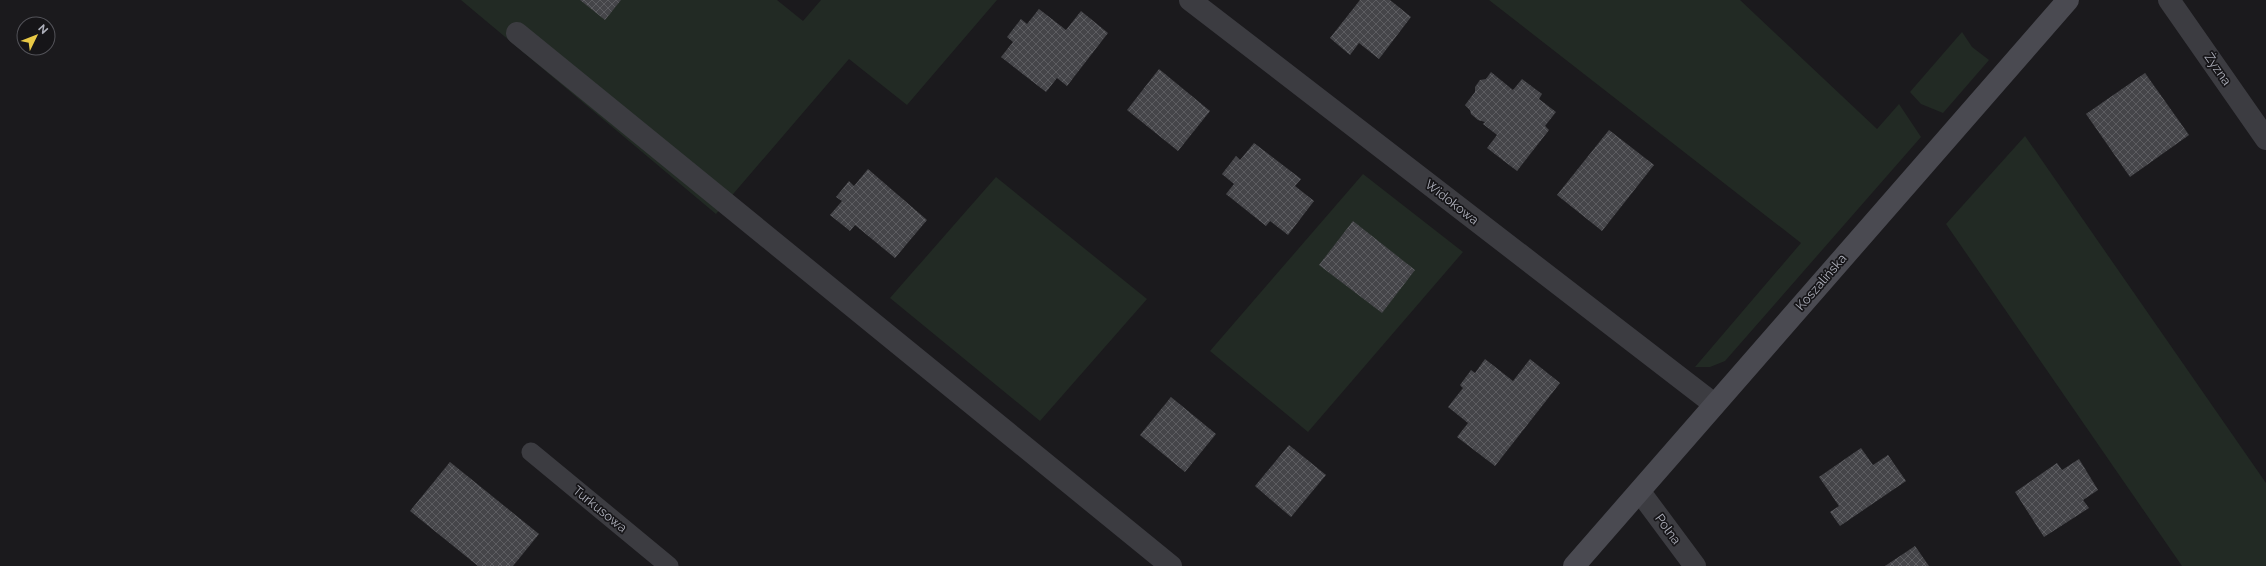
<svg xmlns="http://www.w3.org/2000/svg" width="2266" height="566" viewBox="0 0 2266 566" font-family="Raleway,sans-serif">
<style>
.green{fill:#222a24}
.building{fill:url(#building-cross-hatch)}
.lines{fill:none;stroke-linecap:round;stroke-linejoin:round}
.lane{stroke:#3c3c41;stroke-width:19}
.street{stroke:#3c3c41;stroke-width:22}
.secondary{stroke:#4a4a51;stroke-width:22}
.labels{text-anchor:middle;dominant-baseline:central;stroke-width:3.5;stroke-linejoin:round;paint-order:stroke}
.street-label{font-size:13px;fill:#aeb0bb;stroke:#161518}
</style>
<defs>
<pattern id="building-cross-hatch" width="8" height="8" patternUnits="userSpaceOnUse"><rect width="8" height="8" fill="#454549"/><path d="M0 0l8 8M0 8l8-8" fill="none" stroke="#5d5d61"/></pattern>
</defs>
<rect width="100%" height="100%" fill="#1b1a1d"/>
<g class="green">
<path d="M461,0H777L803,21L821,0H997L907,105L849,59L716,214Z"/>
<path d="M1489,0H1740L1877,129L1899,104L1921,137L1725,361L1710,367H1695L1801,243Z"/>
<path d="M1962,32L1972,47L1989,60L1943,113L1921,104L1910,92Z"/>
<path d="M2025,136L2266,483V566H2182L1946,224Z"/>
<path d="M1363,174L1463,252L1308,432L1210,351Z"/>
<path d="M996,177L1147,299L1040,421L890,298Z"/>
</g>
<g class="building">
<path d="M580,0H621L605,20Z"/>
<path d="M1360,0H1390L1411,17L1379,59L1359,43L1350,55L1330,38Z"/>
<path d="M1039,9L1066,30L1081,11L1108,33L1067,86L1057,78L1046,92L1001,57L1013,42L1007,37L1021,19L1027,24Z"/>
<path d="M1159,69L1210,111L1178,151L1127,110Z"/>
<path d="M1491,72L1513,90L1522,79L1542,94L1539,99L1556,112L1545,126L1549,130L1517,171L1487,148L1497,135L1483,124L1485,122L1478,120L1471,114L1470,110L1465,105L1475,92V87L1480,80L1486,79Z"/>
<path d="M2145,73L2189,135L2130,177L2086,114Z"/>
<path d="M1609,130L1654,165L1602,231L1557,195Z"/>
<path d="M1254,143L1301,179L1295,186L1314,201L1288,235L1270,221L1266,226L1226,194L1234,184L1222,174L1236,156L1240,160Z"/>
<path d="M868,169L927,220L895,258L855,225L850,231L830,215L842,201L836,197L849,181L854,186Z"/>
<path d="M1353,221L1415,270L1382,313L1319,265Z"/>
<path d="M1485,359L1513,381L1530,359L1560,383L1495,466L1457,437L1468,423L1448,407L1463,388L1460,385L1471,370L1475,373Z"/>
<path d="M1171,397L1216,434L1185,472L1140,435Z"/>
<path d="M1289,445L1326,475L1291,517L1255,486Z"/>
<path d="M1861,448L1873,465L1888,455L1906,481L1840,526L1830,512L1839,506L1819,477Z"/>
<path d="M2079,459L2098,490L2083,500L2089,508L2044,537L2015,492L2057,463L2062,470Z"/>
<path d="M450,462L539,534L513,566H478L410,511Z"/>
<path d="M1915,546L1929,566H1885Z"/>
</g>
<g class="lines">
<path class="lane" d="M531,452L669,566"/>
<g class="street">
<path d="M1190,0L1714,404"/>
<path d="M2169,0L2266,139"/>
<path d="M517,33L1171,566"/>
<path d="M1640,492L1695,566"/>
</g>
<path class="secondary" d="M1574,566L2068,0"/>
</g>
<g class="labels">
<g class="street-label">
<text transform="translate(2218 69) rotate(55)">Żyzna</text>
<text transform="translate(1452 202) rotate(38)">Widokowa</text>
<text transform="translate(1821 282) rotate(-49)">Koszalińska</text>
<text transform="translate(600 509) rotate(39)">Turkusowa</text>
<text transform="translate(1668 529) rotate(54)">Polna</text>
</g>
</g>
<g transform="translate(36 36) rotate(47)"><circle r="19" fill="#161518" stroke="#535359"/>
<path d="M0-3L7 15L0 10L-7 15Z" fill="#e9c946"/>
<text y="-6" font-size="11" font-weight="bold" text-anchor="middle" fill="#aeb0bb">N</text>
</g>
</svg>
